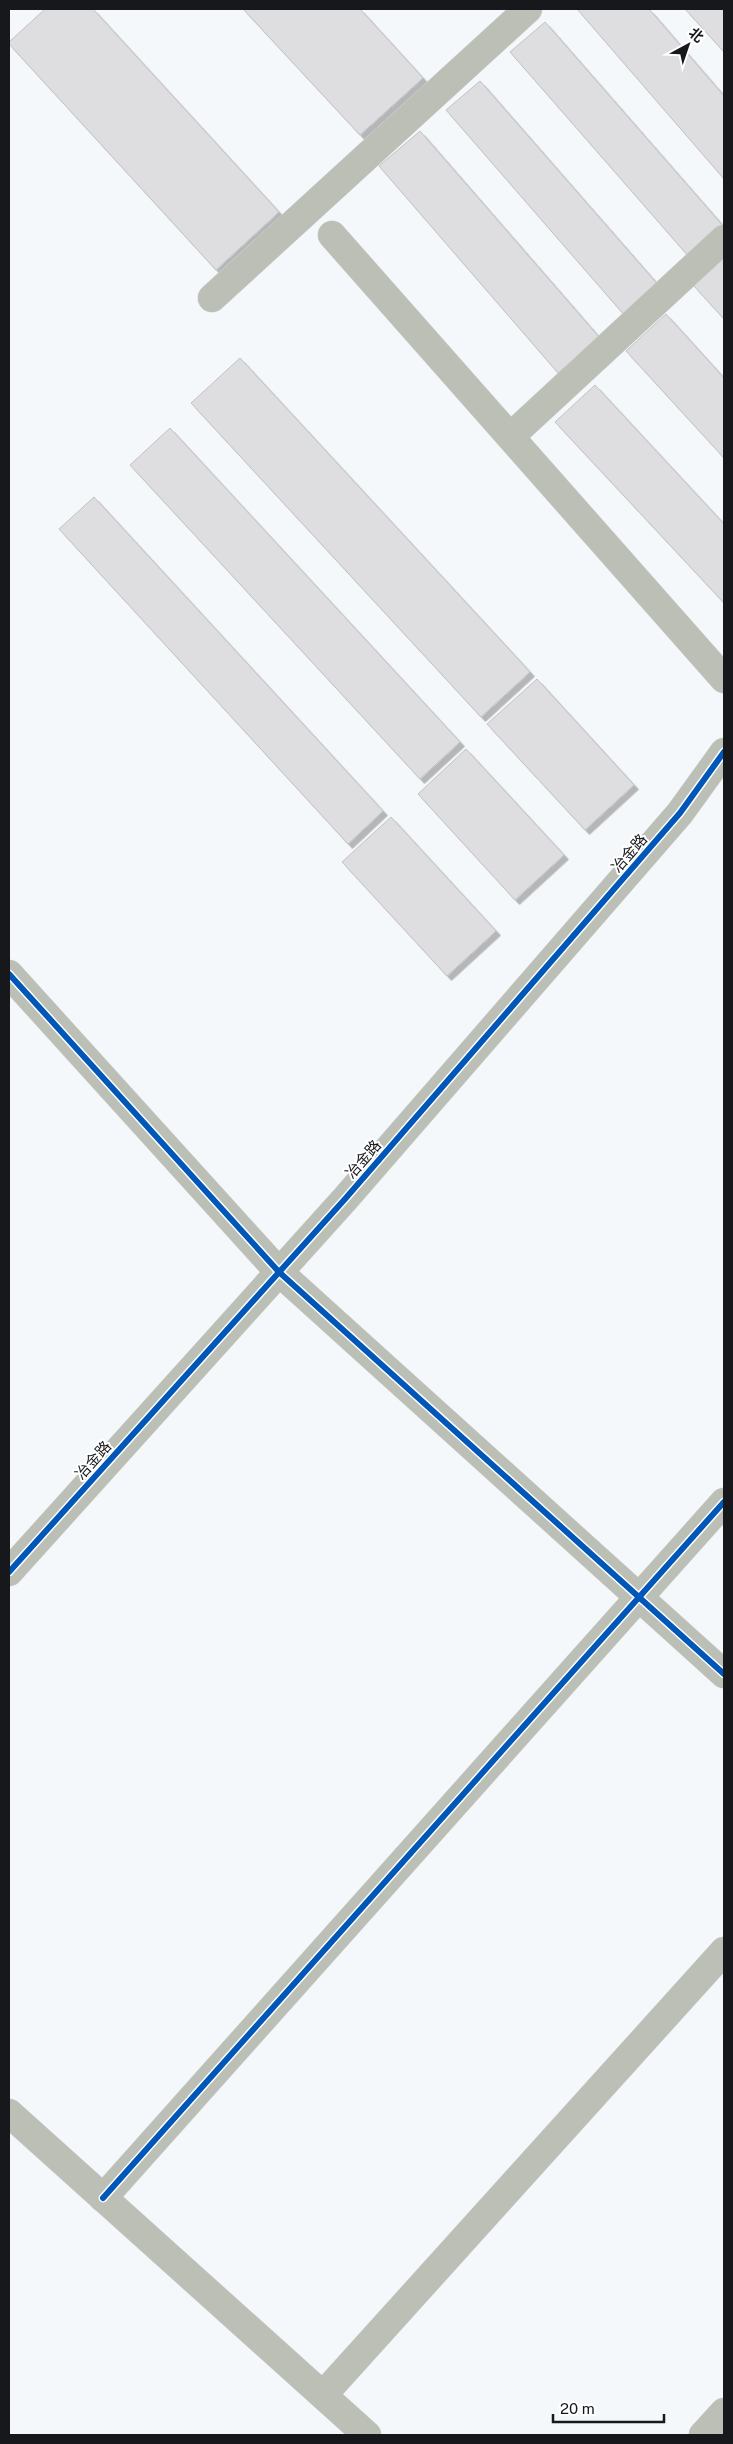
<svg xmlns="http://www.w3.org/2000/svg" width="733" height="2444" viewBox="0 0 733 2444" font-family="'Public Sans','Noto Sans SC',sans-serif">
<style>
.building{fill:#dedee0;stroke:#c2c1c3;filter:url(#shadow)}
.lines{fill:none;stroke-linecap:round;stroke-linejoin:round}
.minor-casing{stroke:#d2d4d6;stroke-width:29}
.minor{stroke:#bbbfb5;stroke-width:28}
.cycleway-casing{stroke:#fff;stroke-width:9}
.cycleway{stroke:#0057b8;stroke-width:6}
.labels{text-anchor:middle;dominant-baseline:central;stroke-width:4;stroke-linejoin:round;paint-order:stroke}
.street-label{font-size:15px;fill:#16181c;stroke:#fff}
</style>
<defs>
<filter id="shadow"><feDropShadow dx="4.5" dy="4.5" stdDeviation="0" flood-color="#0004"/></filter>
</defs>
<rect width="100%" height="100%" fill="#f5f8fb"/>
<g class="building">
<path d="M45,9H93L279,212L216,270L9,44V42Z"/>
<path d="M243,9H360L423,78L360,135Z"/>
<path d="M577,9H649L724,96V179Z"/>
<path d="M685,9H724V52Z"/>
<path d="M545,22L724,227L689,257L510,52Z"/>
<path d="M480,81L660,287L625,316L446,110Z"/>
<path d="M420,131L599,337L558,373L379,166Z"/>
<path d="M724,256V319L693,285Z"/>
<path d="M666,314L724,378V458L626,351Z"/>
<path d="M240,358L530,672L481,717L191,403Z"/>
<path d="M595,385L724,524V603L555,422Z"/>
<path d="M170,428L460,742L420,779L130,465Z"/>
<path d="M94,497L383,811L348,844L59,529Z"/>
<path d="M537,679L634,785L585,830L487,724Z"/>
<path d="M466,749L564,855L515,900L418,794Z"/>
<path d="M391,817L496,931L447,976L342,862Z"/>
</g>
<g class="lines">
<g class="minor-casing">
<g id="minor">
<path d="M332,235L724,679"/>
<path d="M212,298L528,9"/>
<path d="M511,436L724,239"/>
<path d="M9,974L279,1272L724,1674"/>
<path d="M9,1572L345,1199L680,813L724,752"/>
<path d="M9,2113L367,2435"/>
<path d="M103,2198L724,1502"/>
<path d="M323,2395L724,1951"/>
<path d="M703,2435L724,2412"/>
</g>
</g>
<use href="#minor" class="minor"/>
<g class="cycleway-casing">
<g id="cycleway">
<path d="M9,974L279,1272L724,1674"/>
<path d="M9,1572L345,1199L680,813L724,752"/>
<path d="M103,2198L724,1502"/>
</g>
</g>
<use href="#cycleway" class="cycleway"/>
</g>
<g class="labels">
<g class="street-label">
<text transform="translate(629 853) rotate(-49)">冶金路</text>
<text transform="translate(363 1159) rotate(-49)">冶金路</text>
<text transform="translate(93 1460) rotate(-48)">冶金路</text>
</g>
</g>
<rect width="733" height="2444" fill="none" stroke="#16181c" stroke-width="20"/>
<g transform="translate(688 45) rotate(40)" stroke="#ffffff" stroke-width="4" paint-order="stroke">
<path d="M0-4L9 19L0 12L-9 19Z" fill="#16181c"/>
<text y="-8" font-size="14" font-weight="bold" text-anchor="middle" fill="#16181c">北</text>
</g>
<path d="M553 2414v8h111v-8" fill="none" stroke="#16181c" stroke-width="2.5"/>
<text x="560" y="2414" font-size="15" fill="#16181c" stroke="#ffffff" stroke-width="4" paint-order="stroke">20 m</text>
</svg>
